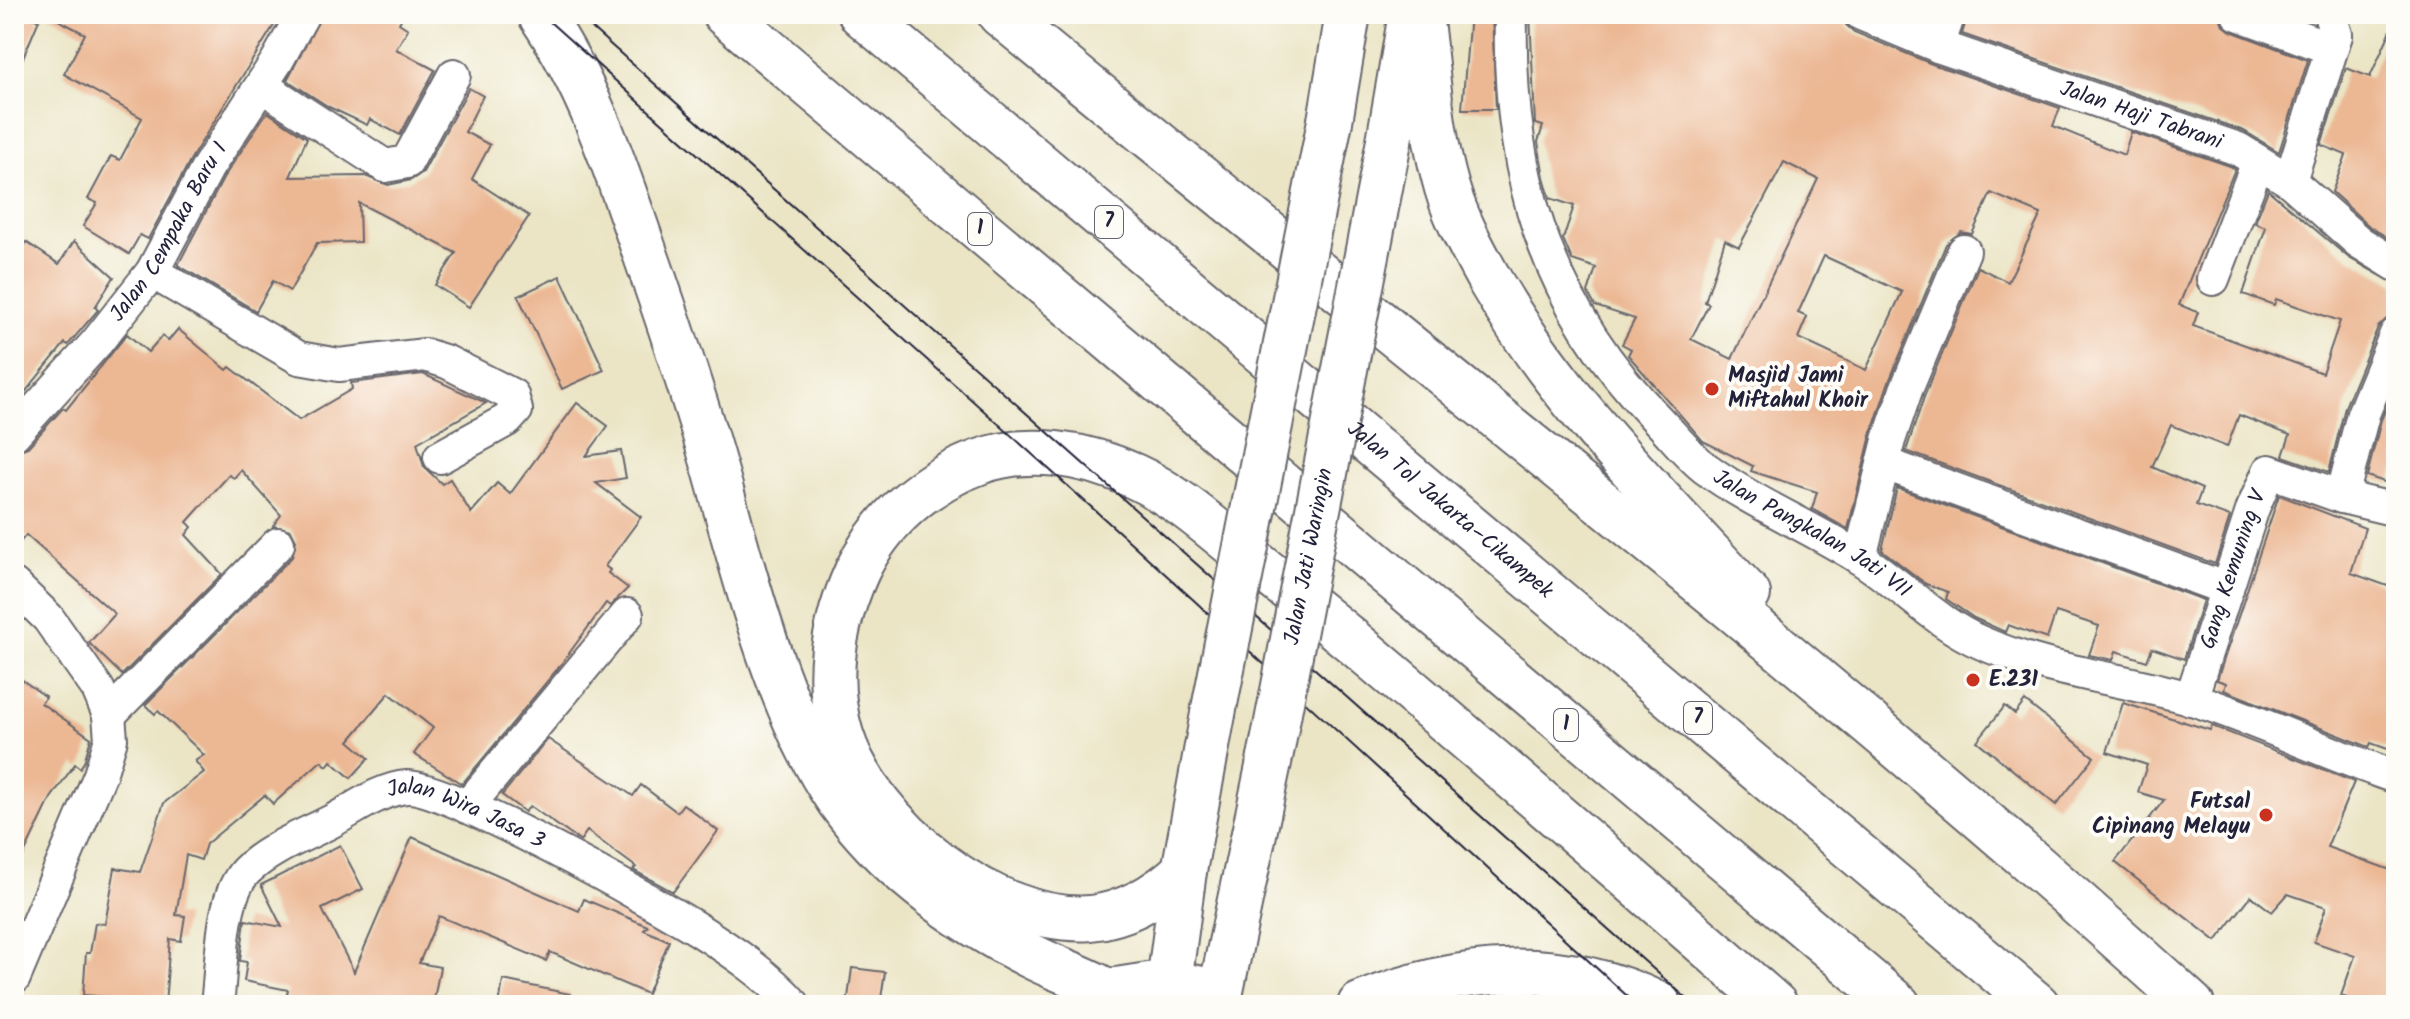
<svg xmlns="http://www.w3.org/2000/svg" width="2410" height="1019" viewBox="0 0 2410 1019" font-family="Kalam,sans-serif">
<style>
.building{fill:#ecb894;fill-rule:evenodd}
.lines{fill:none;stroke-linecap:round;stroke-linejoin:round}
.street-casing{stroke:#68666c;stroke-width:36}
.primary-casing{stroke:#68666c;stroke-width:48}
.highway-casing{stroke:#68666c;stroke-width:48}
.street{stroke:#fff;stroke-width:32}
.primary{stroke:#fff;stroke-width:44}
.highway{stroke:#fff;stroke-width:44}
.tram{stroke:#22223b;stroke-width:2}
.primary-bridge-casing{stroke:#68666c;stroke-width:48;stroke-linecap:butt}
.primary-bridge{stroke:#fff;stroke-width:44}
.poi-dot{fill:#c8321e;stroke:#fdfcf7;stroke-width:3}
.labels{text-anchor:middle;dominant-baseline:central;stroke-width:8;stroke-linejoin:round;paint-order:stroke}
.shield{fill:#fdfcf7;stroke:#646373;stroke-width:2}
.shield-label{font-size:20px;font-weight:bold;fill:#22223b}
.street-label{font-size:22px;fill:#22223b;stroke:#fdfcf7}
.poi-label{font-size:22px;font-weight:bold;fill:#22223b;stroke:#fdfcf7;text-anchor:start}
</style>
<rect width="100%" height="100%" fill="#fdfcf7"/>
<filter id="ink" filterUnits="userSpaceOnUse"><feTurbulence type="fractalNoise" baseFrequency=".0125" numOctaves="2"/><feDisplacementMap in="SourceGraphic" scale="16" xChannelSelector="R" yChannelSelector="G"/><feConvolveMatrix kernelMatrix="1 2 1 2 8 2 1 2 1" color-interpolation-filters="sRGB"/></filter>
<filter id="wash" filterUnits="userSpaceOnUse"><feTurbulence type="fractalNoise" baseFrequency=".006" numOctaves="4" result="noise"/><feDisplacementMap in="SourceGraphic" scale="32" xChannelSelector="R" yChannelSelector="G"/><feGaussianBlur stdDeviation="1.8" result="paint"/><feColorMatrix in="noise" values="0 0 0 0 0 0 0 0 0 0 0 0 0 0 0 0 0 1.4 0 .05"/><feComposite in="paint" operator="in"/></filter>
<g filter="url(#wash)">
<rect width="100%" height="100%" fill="#ebe5c6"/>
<g id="blocks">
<g class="building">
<path d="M14,14L39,20L14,79Z"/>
<path d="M47,14H281L192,157L148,239L140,235L129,254L83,226L97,203L88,199L111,156L120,160L142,118L64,74L85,34Z"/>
<path d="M322,14H404L399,23L408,29L396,49L435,70L400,135L370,119L367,125L329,107L287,80Z"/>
<path d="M1470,14H1492L1496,109H1462Z"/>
<path d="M1530,14H1567L1592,20L1593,14H1842L1846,25L1854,32L1932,64L2060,108L2053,126L2124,155L2131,132L2230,166L2235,169L2179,305L2198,312L2193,326L2322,373L2340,321L2276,299L2274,305L2243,294L2266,227L2255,223L2268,190L2349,258L2396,284V310L2378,327L2345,407L2329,472L2283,456L2290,435L2239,415L2227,447L2171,425L2152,467L2202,489L2196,505L2230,517L2215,564L1906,451L1924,397L1978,267L2008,282L2041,214L1991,193L1972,234L1961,232L1946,244L1888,384L1871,435L1848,529L1812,509L1817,492L1751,471L1753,466L1703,441L1628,355L1631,349L1622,344L1635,319L1595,306L1588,293L1596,268L1572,260L1563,239L1574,206L1550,198L1544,177L1538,142L1543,126L1535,124ZM1784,162L1818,179L1732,359L1691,339L1709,304L1705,302L1725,240L1739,247ZM1824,256L1902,292L1866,370L1798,338L1807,317L1798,313Z"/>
<path d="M1968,14H2219L2223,25L2231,31L2308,60L2279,152L2244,131L1962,34Z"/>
<path d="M2396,19V235L2394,241L2370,227L2332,192L2346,155L2321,145L2346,68L2370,77Z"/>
<path d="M469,88L483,96L465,132L490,145L472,179L529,216L469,307L435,285L456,253L359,203L360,242L317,243L290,291L273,281L256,311L178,265L224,177L267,112L307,138L290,177L365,176L388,185L411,180L423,172Z"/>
<path d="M74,241L114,277L95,307L98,310L68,345L65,343L14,406V269L26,242L59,264Z"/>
<path d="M560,276L604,370L562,389L518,296Z"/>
<path d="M178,329L227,370L230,367L299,420L352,389L351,383L423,374L486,403L417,443L424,467L442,484L450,479L471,513L497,483L510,494L577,403L608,426L586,456L621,451L626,478L596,483L641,517L605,566L610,570L608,573L628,588L610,606L606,603L559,667L462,784L414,754L433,728L389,693L349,741L369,758L351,778L331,761L327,766L321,761L273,804L265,795L206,844L201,860L186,855L176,915L185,916L181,941L170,939L165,1005H105L106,997L83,995L86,953H90L95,923L105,924L115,868L140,872L164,803L204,772L195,761L204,755L158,711L155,714L145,705L292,557L296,540L291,530L273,526L281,515L241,470L234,478L229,475L187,522L192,527L186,535L222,574L122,675L89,643L115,614L26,535L14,549V452L28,447L63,408L66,410L127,334L148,352L162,336L168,341Z"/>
<path d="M2396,384V467L2390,484L2367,476L2381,420Z"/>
<path d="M1897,488L2203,600L2184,659L2152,648L2147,661L2116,651L2113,660L2089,655L2099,626L2056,612L2047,639L2008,625L2005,632L1974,618L1946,599L1948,592L1926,584L1882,550Z"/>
<path d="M2279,495L2365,528L2351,573L2396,589V752L2371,743L2369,747L2224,690L2226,683L2217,680Z"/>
<path d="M14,674L46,697L41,703L91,738L84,762L80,768L75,764L51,798L14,875Z"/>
<path d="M2025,701L2094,757L2056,805L1977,741L2005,706L2015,714Z"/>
<path d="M2123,703L2210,730L2212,726L2354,782L2327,847L2396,872V1005H2365L2341,996L2355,956L2314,942L2326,907L2288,894L2272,912L2251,896L2216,941L2115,862L2164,800L2138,792L2147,765L2107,752Z"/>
<path d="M548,739L633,796L641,785L677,812L683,804L718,831L673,892L633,870L636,867L587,831L580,841L530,806L525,812L502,795Z"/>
<path d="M412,837L579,911L584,899L648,926L644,930L669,941L647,994L550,952L546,961L439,916L419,963L440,967L433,1005H284L288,990L244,981L247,962L240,961L245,920L282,927L261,885L340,845L363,889L322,909L354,972Z"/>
<path d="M852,968L885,972L880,1005H847Z"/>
<path d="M503,980L570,994L569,1005H499Z"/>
</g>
</g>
</g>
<g filter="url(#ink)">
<use href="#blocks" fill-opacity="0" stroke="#68666c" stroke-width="2"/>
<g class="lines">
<g class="street-casing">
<g id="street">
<path id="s1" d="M1511,14C1507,173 1544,302 1656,418C1672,434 1687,454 1705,468C1754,504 1810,526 1861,559C1902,585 1936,623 1982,643C2049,672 2122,678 2192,699C2261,721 2327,754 2396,777"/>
<path id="s2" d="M1861,14L1938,46L2238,149L2290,181L2359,242L2396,265"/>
<path d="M2238,14L2316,43L2328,44L2336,35"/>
<path d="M1938,46L1949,14"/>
<path d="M262,86L385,166L407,162L454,75"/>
<path d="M2290,181L2336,35L2330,14"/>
<path d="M152,272L299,358L339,365L425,355L447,362L512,395L516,410L507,420L440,457"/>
<path d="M2213,279L2258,162"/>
<path id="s3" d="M14,434L97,342L152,272L208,167L277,61L303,14"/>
<path d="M1883,463L2227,589"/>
<path d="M2342,497L2363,414L2396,334"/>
<path d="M1860,558L1889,440L1906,390L1964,251"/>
<path d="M14,585L48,618L98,689L109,715L111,739L100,775L14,978"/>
<path id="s4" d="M2191,699L2253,508L2269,471L2342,497L2396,510"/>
<path d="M109,715L278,544"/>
<path d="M467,807L627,615"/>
<path id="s5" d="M217,1005C222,968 220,898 246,871C268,849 303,836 330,822C353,810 380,789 407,787C446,785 656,903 699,930C732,951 769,976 794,1005"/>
</g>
</g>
<g class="primary-casing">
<g id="primary">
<path d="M1330,121L1348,14"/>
<path d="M1389,141L1411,14"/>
<path d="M1166,1005L1184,871L1213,714"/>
<path d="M1218,1005L1273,743"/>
</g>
</g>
<g class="highway-casing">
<g id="highway">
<path d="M540,14C591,89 617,172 646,256C674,336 701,416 723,498C748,591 784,722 839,801C889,871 958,920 1035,958C1065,973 1100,982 1125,1005"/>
<path d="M725,14L1898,1005"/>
<path id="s6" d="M861,14L2037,1005"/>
<path d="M1000,14C1398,343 1810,657 2192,1005"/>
<path d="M1420,14C1428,72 1430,130 1447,188C1456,219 1474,252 1490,281C1558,399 1656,495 1748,594"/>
<path d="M1184,871C1158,895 1127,914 1091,918C993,926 869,825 841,735C824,679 833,624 857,571C881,520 926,481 979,462C1029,444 1086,454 1134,476C1174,494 1208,524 1242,552C1279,581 1316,611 1352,641C1495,761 1635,883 1775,1005"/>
<path d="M1110,991L1168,982L1221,993"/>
<path d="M1360,1005C1458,964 1562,957 1659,1005"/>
</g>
</g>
<use href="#street" class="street"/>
<use href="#primary" class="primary"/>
<use href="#highway" class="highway"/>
<g class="tram">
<path d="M541,14L1128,540L1637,1005"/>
<path d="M576,14L1694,1005"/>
</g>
<g class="primary-bridge-casing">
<g id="primary-bridge">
<path d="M1213,714L1330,121"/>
<path id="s7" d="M1273,743L1389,141"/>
</g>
</g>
<use href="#primary-bridge" class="primary-bridge"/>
</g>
</g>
<g class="poi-dot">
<circle cx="1712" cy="389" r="8"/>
<circle cx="1973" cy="680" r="8"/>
<circle cx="2266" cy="815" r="8"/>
</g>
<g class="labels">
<g class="shield">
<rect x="1095" y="206" width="28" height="32" rx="6"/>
<rect x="968" y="213" width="24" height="32" rx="6"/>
<rect x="1684" y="702" width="28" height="32" rx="6"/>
<rect x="1554" y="709" width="24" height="32" rx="6"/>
</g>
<g class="shield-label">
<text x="1109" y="222">7</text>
<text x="980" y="229">1</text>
<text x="1698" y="718">7</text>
<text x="1566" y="725">1</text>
</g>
<g class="street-label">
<text stroke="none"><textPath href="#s2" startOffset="298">Jalan Haji Tabrani</textPath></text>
<text stroke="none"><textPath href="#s3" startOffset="256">Jalan Cempaka Baru I</textPath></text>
<text stroke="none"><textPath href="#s6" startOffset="770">Jalan Tol Jakarta–Cikampek</textPath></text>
<text stroke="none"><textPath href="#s1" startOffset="638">Jalan Pangkalan Jati VII</textPath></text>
<text stroke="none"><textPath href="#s7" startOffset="190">Jalan Jati Waringin</textPath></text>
<text stroke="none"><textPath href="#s4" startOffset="136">Gang Kemuning V</textPath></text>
<text stroke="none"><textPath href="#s5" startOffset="386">Jalan Wira Jasa 3</textPath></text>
</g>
<g class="poi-label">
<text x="1728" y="376">Masjid Jami<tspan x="1728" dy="25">Miftahul Khoir</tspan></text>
<text x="1989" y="680">E.231</text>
<text x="2250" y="802" text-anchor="end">Futsal<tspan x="2250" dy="25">Cipinang Melayu</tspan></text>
</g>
</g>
<rect width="2410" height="1019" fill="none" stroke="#fdfcf7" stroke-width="48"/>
</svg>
